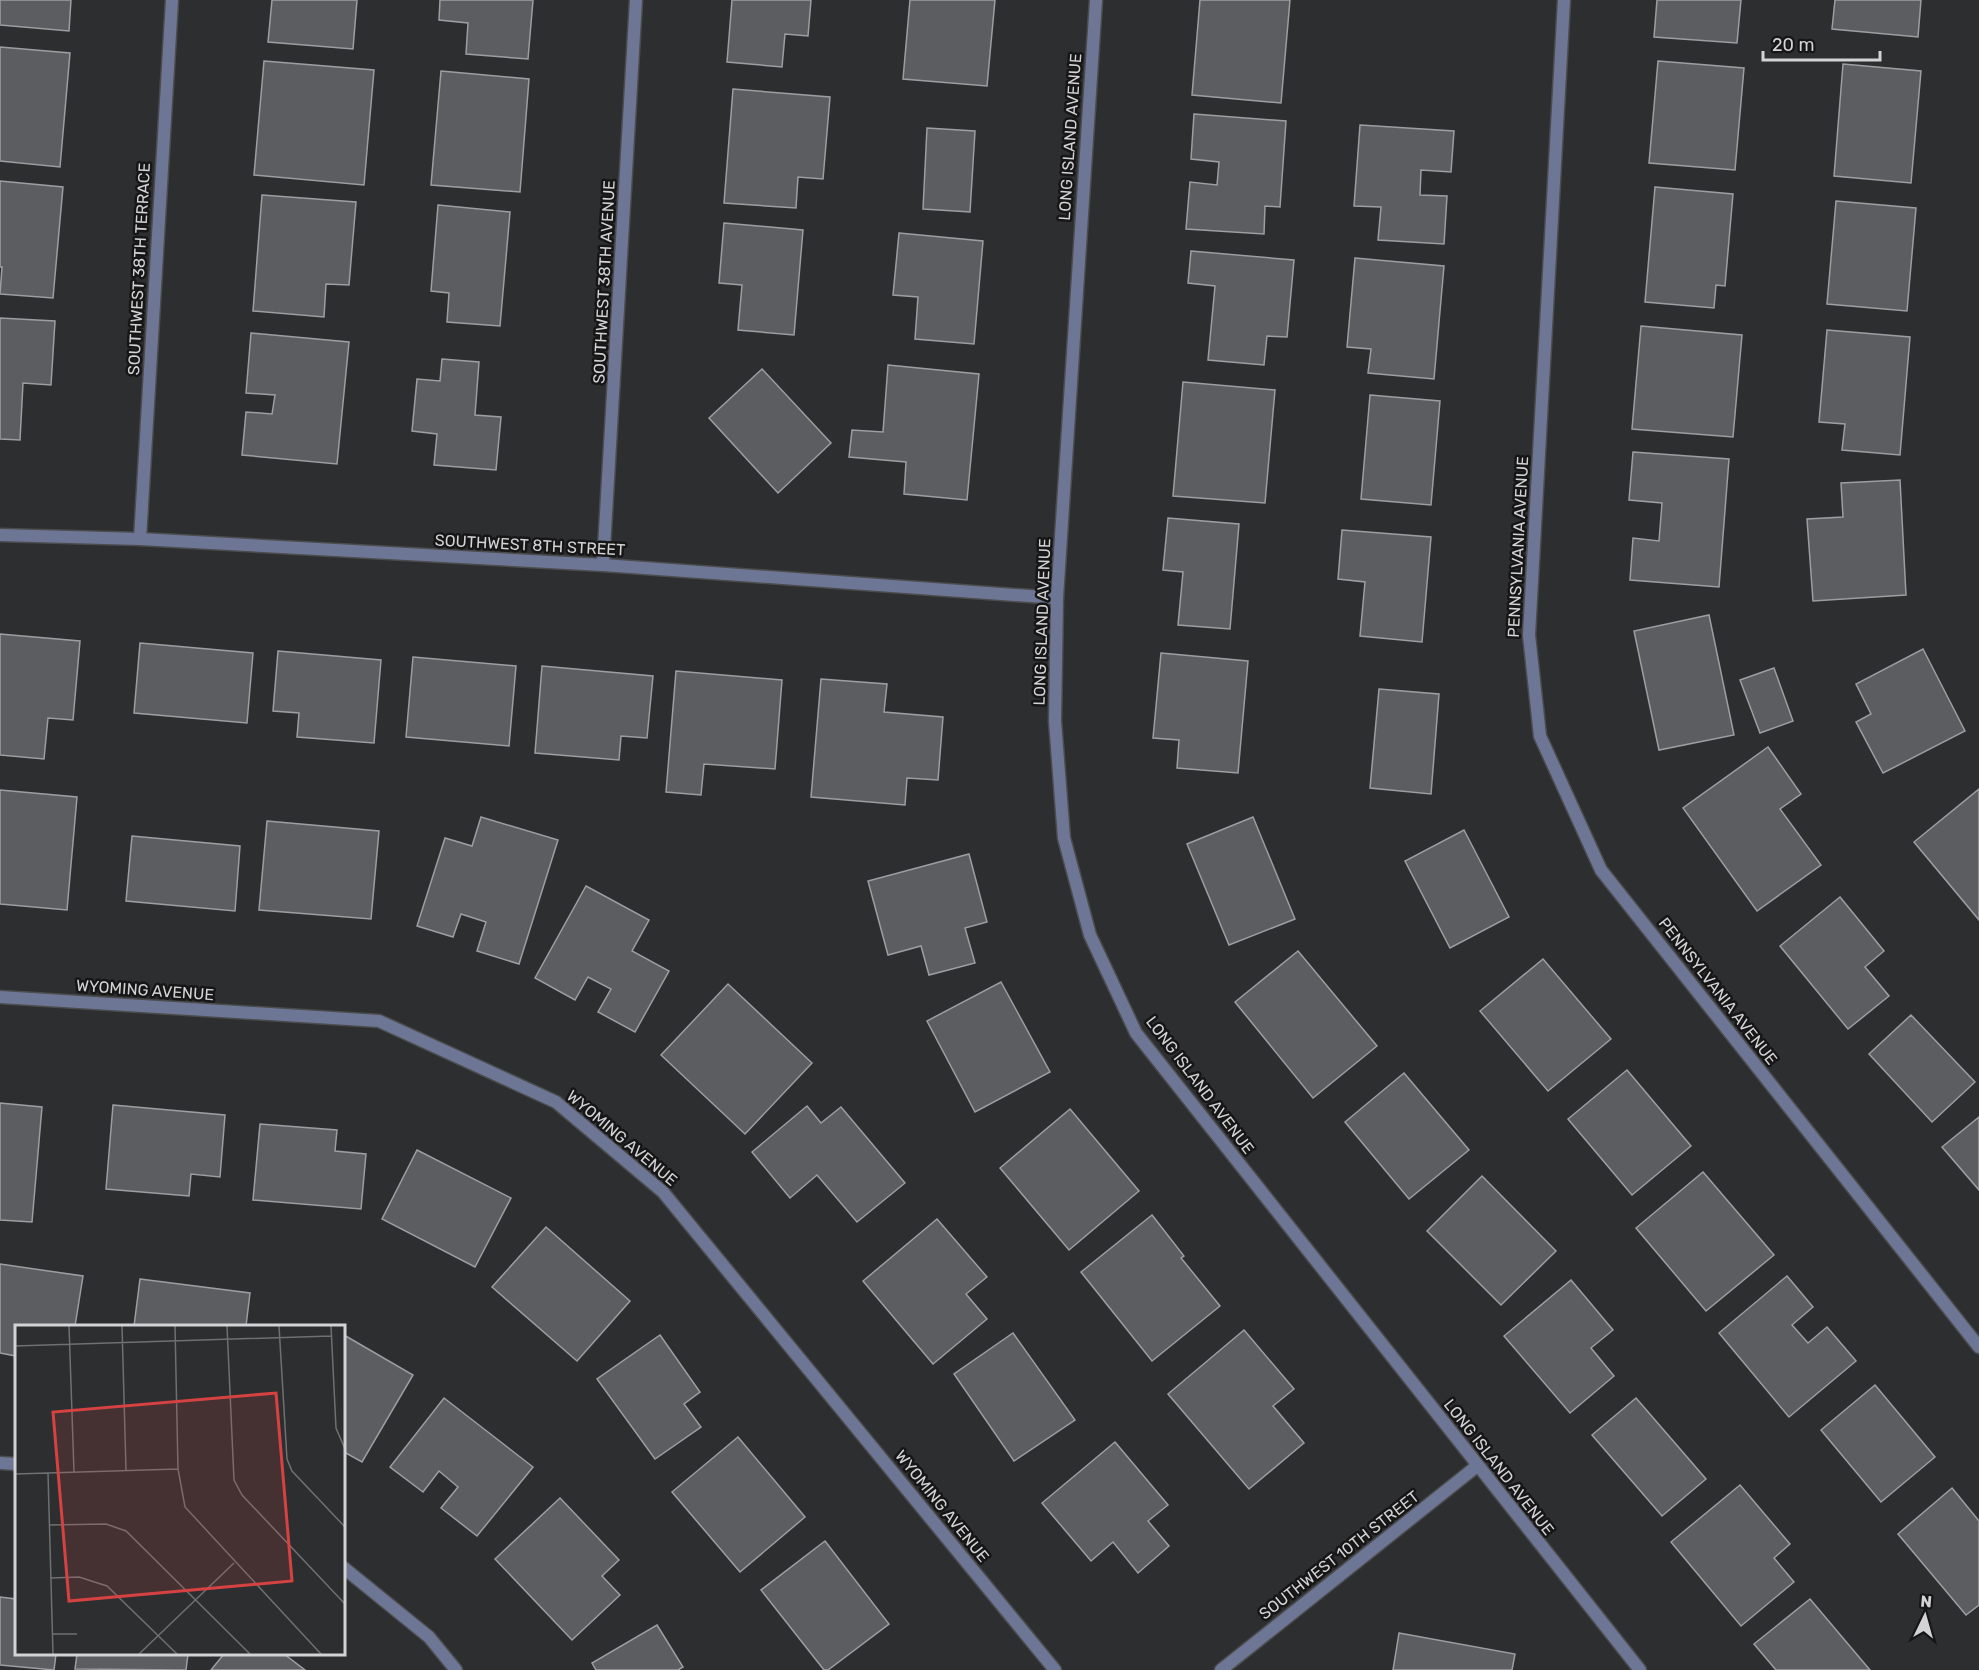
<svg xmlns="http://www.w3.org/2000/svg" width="1979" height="1670" viewBox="0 0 1979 1670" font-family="Rubik,sans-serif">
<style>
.building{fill:#5c5d60;stroke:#9d9ea1;stroke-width:1.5}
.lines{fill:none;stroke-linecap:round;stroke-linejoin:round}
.minor-casing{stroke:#4b4c4e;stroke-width:15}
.minor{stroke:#6d7795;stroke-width:12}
.labels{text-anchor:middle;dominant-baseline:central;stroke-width:5;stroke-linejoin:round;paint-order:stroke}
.street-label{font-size:16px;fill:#d3d3d5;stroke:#161617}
.inset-road{fill:none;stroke:#6f7072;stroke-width:1.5}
.view{fill:#d64242;fill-opacity:0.15;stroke:#d64242;stroke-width:3}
.inset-edge{fill:none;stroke:#d3d3d5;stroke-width:3}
</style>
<rect width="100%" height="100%" fill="#2d2e30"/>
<g class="building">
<path d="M0,0H71L69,31L0,25Z"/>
<path d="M272,0H357L353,49L268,42Z"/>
<path d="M440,0H533L528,59L466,54L468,23L439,20Z"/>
<path d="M732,0H811L808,36L785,34L782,67L727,62Z"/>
<path d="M910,0H995L987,86L903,79Z"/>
<path d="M1200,0H1290L1281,103L1192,95Z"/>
<path d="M1657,0H1741L1737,43L1654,37Z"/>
<path d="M1835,0H1921L1918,37L1832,29Z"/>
<path d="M0,47L70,53L60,167L0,161Z"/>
<path d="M264,61L374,70L364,185L254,175Z"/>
<path d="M1658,61L1744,68L1735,170L1649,163Z"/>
<path d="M1843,64L1921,71L1911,183L1834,176Z"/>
<path d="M441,71L529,79L520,192L431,185Z"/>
<path d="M733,89L830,97L823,179L798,177L796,208L724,203Z"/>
<path d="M1194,114L1286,121L1280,207L1265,206L1264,234L1186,229L1190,182L1217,185L1219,162L1191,159Z"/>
<path d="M1360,125L1454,131L1451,172L1421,170L1420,195L1447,196L1444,244L1378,240L1381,207L1354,206Z"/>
<path d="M927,128L975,131L970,212L923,209Z"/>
<path d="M0,181L63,187L53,298L0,294L2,267H0Z"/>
<path d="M1655,187L1733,194L1725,286L1716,285L1714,308L1645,302Z"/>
<path d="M262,195L356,202L349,285L326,284L324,317L253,311Z"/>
<path d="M1836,201L1916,208L1907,311L1827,304Z"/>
<path d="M438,205L510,212L500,326L447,322L449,293L431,291Z"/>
<path d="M724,223L803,230L794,335L738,330L742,285L719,283Z"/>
<path d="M899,233L983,241L974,344L915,339L918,297L893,295Z"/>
<path d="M1191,251L1294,260L1287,337L1267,336L1264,365L1208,360L1215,286L1188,283Z"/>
<path d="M1355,258L1444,266L1434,379L1368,373L1371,349L1347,347Z"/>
<path d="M0,318L55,321L51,385L23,383L20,440L0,439Z"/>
<path d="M1641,326L1742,335L1733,437L1632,429Z"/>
<path d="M1827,330L1910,337L1900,455L1842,450L1845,424L1819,422Z"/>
<path d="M251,333L349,342L337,464L242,455L246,412L272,414L275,395L246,393Z"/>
<path d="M442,359L479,362L475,415L501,417L496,470L434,465L437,434L412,431L417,379L440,381Z"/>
<path d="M888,365L979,374L967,500L904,494L906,462L849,457L852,430L883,432Z"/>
<path d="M762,369L831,443L778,493L709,418Z"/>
<path d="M1183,382L1275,390L1265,503L1173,496Z"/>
<path d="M1370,395L1440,401L1431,505L1361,499Z"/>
<path d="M1633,452L1729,459L1719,587L1630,580L1633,538L1659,541L1662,503L1629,500Z"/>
<path d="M1900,480L1906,595L1813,601L1807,519L1843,517L1841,483Z"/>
<path d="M1168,518L1239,524L1230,629L1178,625L1183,572L1163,570Z"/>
<path d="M1342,530L1431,537L1422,642L1360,636L1365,582L1338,579Z"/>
<path d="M1709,615L1734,735L1659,750L1634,631Z"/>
<path d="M0,634L80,641L73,720L48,718L44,759L0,755Z"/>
<path d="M140,643L253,653L247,723L134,713Z"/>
<path d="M1923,649L1965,731L1883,773L1856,722L1871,714L1856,684Z"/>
<path d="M278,651L381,660L374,743L297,737L299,713L273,711Z"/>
<path d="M1161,653L1248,661L1238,773L1177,768L1179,740L1153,738Z"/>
<path d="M413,657L516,666L509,746L406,737Z"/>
<path d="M542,666L653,676L647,738L621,736L619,760L535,753Z"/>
<path d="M1774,668L1793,721L1760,733L1740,680Z"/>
<path d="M676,671L782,680L775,769L704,764L701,795L666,792Z"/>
<path d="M821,679L887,684L884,712L943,717L938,780L907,778L905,805L811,797Z"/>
<path d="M1379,689L1439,694L1431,794L1370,788Z"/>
<path d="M1768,747L1801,794L1780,809L1821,865L1757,911L1683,808Z"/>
<path d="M1979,789V920L1914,842Z"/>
<path d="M0,790L77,797L67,910L0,904Z"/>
<path d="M481,817L558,840L519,964L477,951L486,922L461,914L453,937L417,926L445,838L472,846Z"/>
<path d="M1253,817L1295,919L1229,945L1187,844Z"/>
<path d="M267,821L379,831L371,919L259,910Z"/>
<path d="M1464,830L1509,917L1450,948L1405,861Z"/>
<path d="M132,836L240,846L235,911L126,901Z"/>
<path d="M969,854L987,922L965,928L975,963L929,975L921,946L888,955L868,881Z"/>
<path d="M586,886L649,920L632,951L669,971L635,1032L598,1012L611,989L588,977L575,1000L535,978Z"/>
<path d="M1840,897L1884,951L1865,967L1889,996L1848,1029L1780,946Z"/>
<path d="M1298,951L1377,1046L1313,1098L1235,1002Z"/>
<path d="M1543,959L1611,1039L1548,1091L1480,1011Z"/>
<path d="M1001,982L1050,1072L975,1112L927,1021Z"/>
<path d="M728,984L812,1063L745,1134L661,1055Z"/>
<path d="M1911,1015L1975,1082L1932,1122L1869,1054Z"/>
<path d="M1627,1070L1691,1146L1632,1195L1568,1119Z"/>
<path d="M1404,1073L1469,1150L1409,1199L1345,1122Z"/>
<path d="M0,1103L42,1107L32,1222L0,1220Z"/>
<path d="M113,1105L225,1115L220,1177L191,1174L189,1196L106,1189Z"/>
<path d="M807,1106L821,1123L841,1107L905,1183L857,1222L817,1175L790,1198L752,1152Z"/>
<path d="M1070,1109L1139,1191L1069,1250L1000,1168Z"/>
<path d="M1979,1117V1190L1942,1147Z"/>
<path d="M260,1124L337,1130L335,1151L366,1154L361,1209L253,1200Z"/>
<path d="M417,1150L511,1198L475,1267L382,1219Z"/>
<path d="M1703,1172L1774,1255L1706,1311L1636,1228Z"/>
<path d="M1482,1176L1556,1251L1501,1305L1427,1231Z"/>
<path d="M1152,1215L1184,1256L1181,1258L1220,1306L1152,1361L1081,1272Z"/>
<path d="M937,1219L987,1277L966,1294L987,1319L933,1364L863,1281Z"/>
<path d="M546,1227L630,1301L577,1361L492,1287Z"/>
<path d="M0,1264L83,1276L75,1326H16V1356L0,1353Z"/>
<path d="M1787,1276L1813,1307L1792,1325L1808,1343L1827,1327L1856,1361L1789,1417L1719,1333Z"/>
<path d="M140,1279L250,1293L246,1326H134Z"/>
<path d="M1571,1280L1613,1330L1591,1348L1614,1376L1570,1413L1504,1336Z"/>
<path d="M1244,1330L1294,1389L1273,1406L1304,1443L1249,1489L1168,1394Z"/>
<path d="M1013,1333L1075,1420L1014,1461L954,1374Z"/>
<path d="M344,1335L413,1375L362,1462L344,1452Z"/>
<path d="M660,1335L700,1392L684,1404L701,1427L655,1459L597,1379Z"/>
<path d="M1875,1385L1935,1457L1881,1502L1821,1430Z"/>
<path d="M444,1398L533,1467L477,1536L441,1508L458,1487L439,1471L423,1492L390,1467Z"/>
<path d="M1636,1398L1706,1479L1662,1516L1592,1435Z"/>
<path d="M738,1437L805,1517L740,1572L672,1492Z"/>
<path d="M1115,1442L1168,1505L1148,1521L1169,1546L1138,1573L1113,1542L1091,1561L1042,1503Z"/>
<path d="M1740,1485L1790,1544L1774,1558L1794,1582L1741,1626L1671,1542Z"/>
<path d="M1952,1488L1979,1521V1605L1966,1615L1898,1534Z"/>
<path d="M560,1498L619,1560L602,1576L620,1595L572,1640L495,1559Z"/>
<path d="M825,1541L889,1624L828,1670H824L761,1590Z"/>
<path d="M0,1597L16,1599V1654H56L54,1670L0,1665Z"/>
<path d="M1810,1599L1870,1670H1776L1754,1644Z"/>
<path d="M657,1625L683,1667L678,1670H596L592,1663Z"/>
<path d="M1399,1633L1515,1654L1512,1670H1393Z"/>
<path d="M77,1654H188L186,1670L75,1669Z"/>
<path d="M224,1654H284L305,1670H211Z"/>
</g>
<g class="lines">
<g class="minor-casing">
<g id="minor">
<path d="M1096,0L1057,598L1055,721L1064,838L1090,935L1136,1033L1640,1670"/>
<path d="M1564,0L1529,635L1540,736L1601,870L1979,1347"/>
<path d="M0,535L140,539L603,565L1057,598"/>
<path d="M140,539L172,0"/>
<path d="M603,565L636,0"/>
<path d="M0,997L379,1021L556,1102L663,1192L1055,1670"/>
<path d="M0,1463L16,1464"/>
<path d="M344,1568L429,1637L456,1670"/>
<path d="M1221,1670L1477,1466"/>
</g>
</g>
<use href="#minor" class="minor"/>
</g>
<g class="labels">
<g class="street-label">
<text transform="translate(1070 137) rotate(-86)">LONG ISLAND AVENUE</text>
<text transform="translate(139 269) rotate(-87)">SOUTHWEST 38TH TERRACE</text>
<text transform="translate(604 282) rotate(-87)">SOUTHWEST 38TH AVENUE</text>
<text transform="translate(530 545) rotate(3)">SOUTHWEST 8TH STREET</text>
<text transform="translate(1518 547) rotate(-87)">PENNSYLVANIA AVENUE</text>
<text transform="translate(1042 622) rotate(-88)">LONG ISLAND AVENUE</text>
<text transform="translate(145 990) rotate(4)">WYOMING AVENUE</text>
<text transform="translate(1718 991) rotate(52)">PENNSYLVANIA AVENUE</text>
<text transform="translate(1200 1085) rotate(53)">LONG ISLAND AVENUE</text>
<text transform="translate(622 1138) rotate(40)">WYOMING AVENUE</text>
<text transform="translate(1499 1467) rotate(52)">LONG ISLAND AVENUE</text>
<text transform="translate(942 1506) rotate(51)">WYOMING AVENUE</text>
<text transform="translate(1339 1555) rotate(-38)">SOUTHWEST 10TH STREET</text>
</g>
</g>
<g transform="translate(15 1325)">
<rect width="330" height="330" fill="#2d2e30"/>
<path class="inset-road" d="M54,1L59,147M107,1L111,145M160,1L163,144L170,182L306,329M212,1L219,155L227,170L330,279M264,1L272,134L277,146L330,202M316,1L321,103L330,124M0,21L316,11M33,148L38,329M0,149L163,144M34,200L91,199L111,206L235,329M35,253L64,252L92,261L162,329M38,309H62M124,329L219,238"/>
<path class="view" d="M261,68L277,256L54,276L38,87Z"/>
<rect width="330" height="330" class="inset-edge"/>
</g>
<g transform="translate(1925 1616) rotate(5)" stroke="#161617" stroke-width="4.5" paint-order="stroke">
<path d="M0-4.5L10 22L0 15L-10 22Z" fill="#d3d3d5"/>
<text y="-9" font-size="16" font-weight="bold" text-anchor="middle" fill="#d3d3d5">N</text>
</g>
<path d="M1763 51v9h117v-9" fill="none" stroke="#d3d3d5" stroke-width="3"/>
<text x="1772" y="51" font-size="18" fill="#d3d3d5" stroke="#161617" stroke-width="4.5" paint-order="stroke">20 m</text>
</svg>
